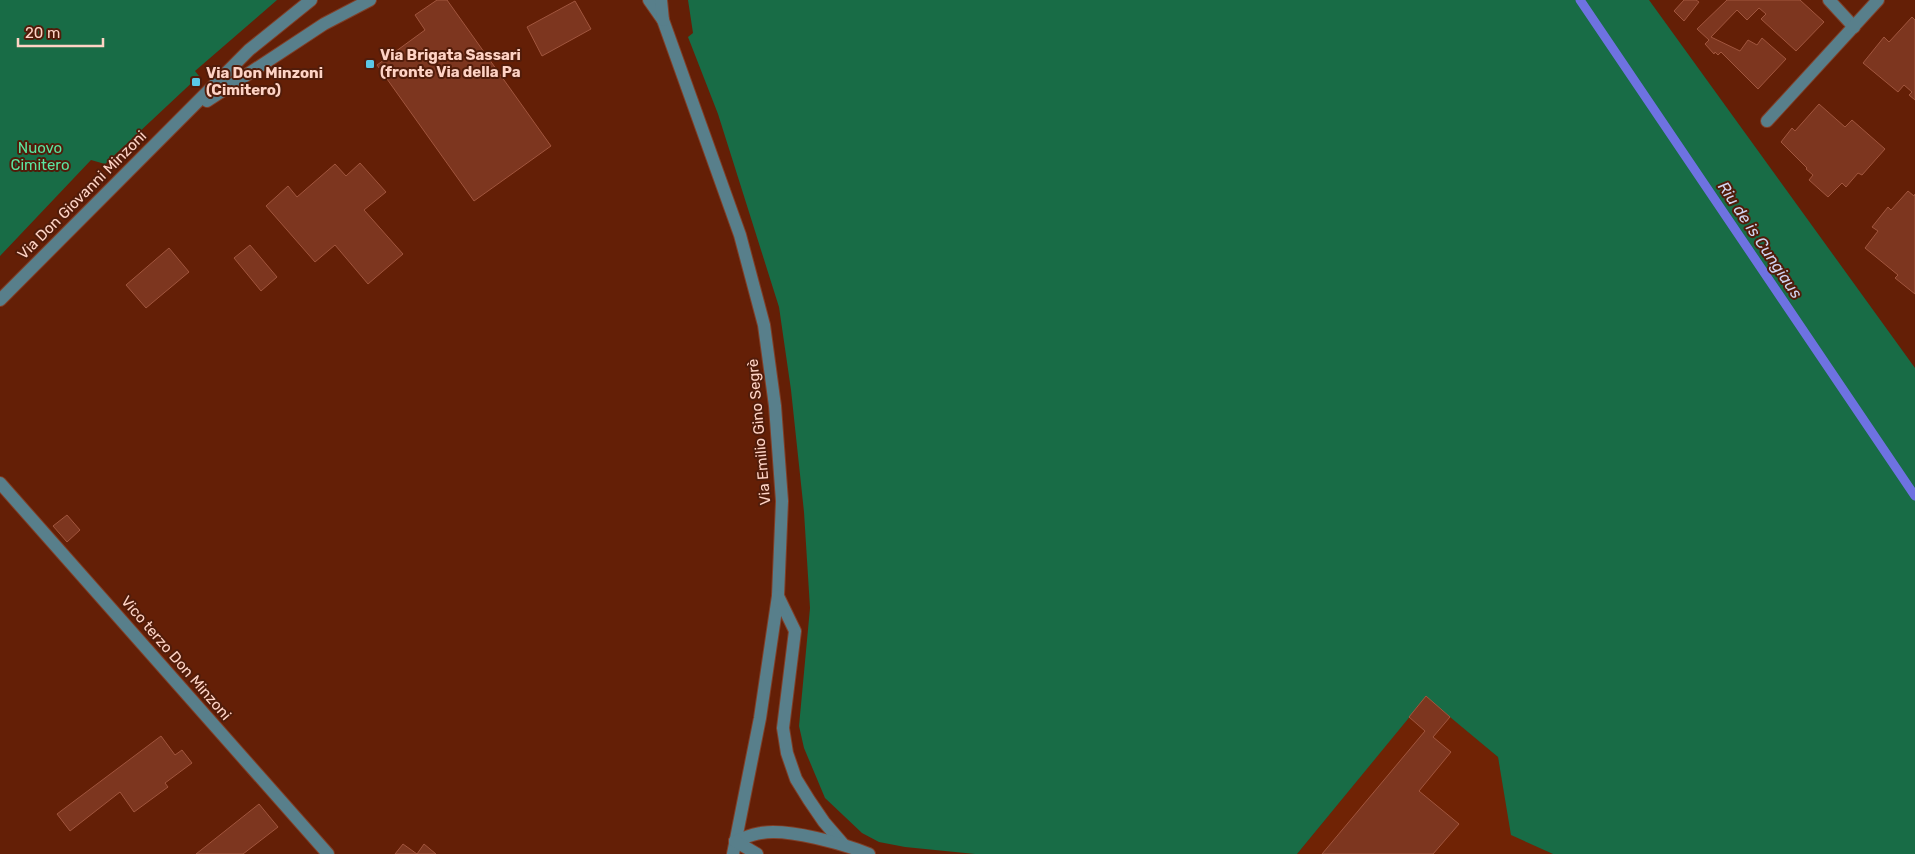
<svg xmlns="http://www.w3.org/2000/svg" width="1915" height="854" viewBox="0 0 1915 854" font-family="Rubik,sans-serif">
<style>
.built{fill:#702305}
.green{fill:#186c46}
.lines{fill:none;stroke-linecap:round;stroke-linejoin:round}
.stream{stroke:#6e72e1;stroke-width:9}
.building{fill:#7d361f;stroke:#a1563e}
.minor-casing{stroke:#803f28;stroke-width:14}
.minor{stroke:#587f8b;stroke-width:12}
.poi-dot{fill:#5ac8e6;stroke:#511c0a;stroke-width:2}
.labels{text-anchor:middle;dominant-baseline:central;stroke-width:4;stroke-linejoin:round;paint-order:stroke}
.poi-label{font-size:15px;font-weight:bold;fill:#fed3c5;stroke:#511c0a;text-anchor:start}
.park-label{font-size:15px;fill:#5be6a1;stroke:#511c0a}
.street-label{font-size:15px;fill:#fed3c5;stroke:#511c0a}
.water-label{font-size:16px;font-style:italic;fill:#d0d4f0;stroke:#511c0a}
</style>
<rect width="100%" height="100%" fill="#641f06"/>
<path class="built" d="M1426,696L1498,757L1512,835L1553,854H1297Z"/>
<g class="green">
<path d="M0,0H277L195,71L199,76L105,164L91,160L0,256Z"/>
<path d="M688,0H1649L1915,368V854H1553L1511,835L1498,757L1426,697L1297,854H975L905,847L879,842L862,833L825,798L804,748L799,726L810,608L804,512L791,390L779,307L718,114L688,37L693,33Z"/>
</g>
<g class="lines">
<path class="stream" d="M1580,0L1915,496"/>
</g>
<g class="building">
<path d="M437,0H447L551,146L474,201L377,65L425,30L415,15Z"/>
<path d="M1684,0H1696L1699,2L1684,21L1674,11Z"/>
<path d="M1727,0H1800L1824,22L1796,51L1761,19L1766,14L1759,8L1747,20L1737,10L1711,37L1740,51L1748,40L1757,45L1762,38L1786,59L1758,89L1721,52L1718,55L1715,52L1714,54L1705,44L1709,40L1697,29Z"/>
<path d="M575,1L591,29L542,56L527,27Z"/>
<path d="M1912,17L1915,20V100L1909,95L1912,92L1904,85L1898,92L1863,63L1884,37L1889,42Z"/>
<path d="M1819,104L1845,127L1852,120L1885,149L1862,175L1858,173L1846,187L1842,183L1828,197L1809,180L1813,175L1806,169L1807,168L1781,142L1792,128L1795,131Z"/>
<path d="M360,163L386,192L364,210L403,254L368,284L335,245L315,262L266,206L288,186L297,197L335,164L346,176Z"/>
<path d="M1908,191L1914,196L1915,194V294L1895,278L1898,275L1865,248L1878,231L1872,227L1888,207L1891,210Z"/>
<path d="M250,245L277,277L261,291L234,258Z"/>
<path d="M169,248L189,272L146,308L126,285Z"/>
<path d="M67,515L80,530L67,542L53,526Z"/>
<path d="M1426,696L1450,717L1433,737L1451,752L1419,791L1459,824L1433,854H1322L1425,731L1409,717Z"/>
<path d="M161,736L175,755L182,750L192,763L165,783L168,787L134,812L120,792L70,831L57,814Z"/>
<path d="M259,804L278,827L243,854H196Z"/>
<path d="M403,844L417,854H395Z"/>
<path d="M424,844L436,854H417Z"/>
</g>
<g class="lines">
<g class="minor-casing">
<g id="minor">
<path d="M649,0L663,20L740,235L764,325L775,406L782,501L778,596L760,718L733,854"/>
<path d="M661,0L663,20"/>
<path d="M1829,0L1854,27"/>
<path d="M207,101L324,24L370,0"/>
<path d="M1767,121L1878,0"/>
<path d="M0,300L249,50L311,0"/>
<path d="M0,483L328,854"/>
<path d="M778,596L795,631L783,728L787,753L796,779L809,800L824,822L843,844"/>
<path d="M735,841C744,838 753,834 761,833C788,828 844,844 869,854"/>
<path d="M735,841L757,854"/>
</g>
</g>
<use href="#minor" class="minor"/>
</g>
<g class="poi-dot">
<rect x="365" y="59" width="10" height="10" rx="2.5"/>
<rect x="191" y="77" width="10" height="10" rx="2.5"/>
</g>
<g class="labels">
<g class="poi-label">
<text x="380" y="55">Via Brigata Sassari<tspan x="380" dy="17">(fronte Via della Pa</tspan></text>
<text x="206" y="73">Via Don Minzoni<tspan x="206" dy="17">(Cimitero)</tspan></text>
</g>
<g class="park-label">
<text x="40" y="148">Nuovo<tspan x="40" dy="17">Cimitero</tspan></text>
</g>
<g class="street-label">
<text transform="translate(82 195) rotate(-45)">Via Don Giovanni Minzoni</text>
<text transform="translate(759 432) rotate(-95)">Via Emilio Gino Segrè</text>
<text transform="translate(176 658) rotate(49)">Vico terzo Don Minzoni</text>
</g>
<g class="water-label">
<text transform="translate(1760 240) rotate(56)">Riu de is Cungiaus</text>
</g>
</g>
<path d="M18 38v8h85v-8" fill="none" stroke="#fed3c5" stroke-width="2.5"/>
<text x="25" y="38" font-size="15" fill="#fed3c5" stroke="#511c0a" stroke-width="4" paint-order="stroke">20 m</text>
</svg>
